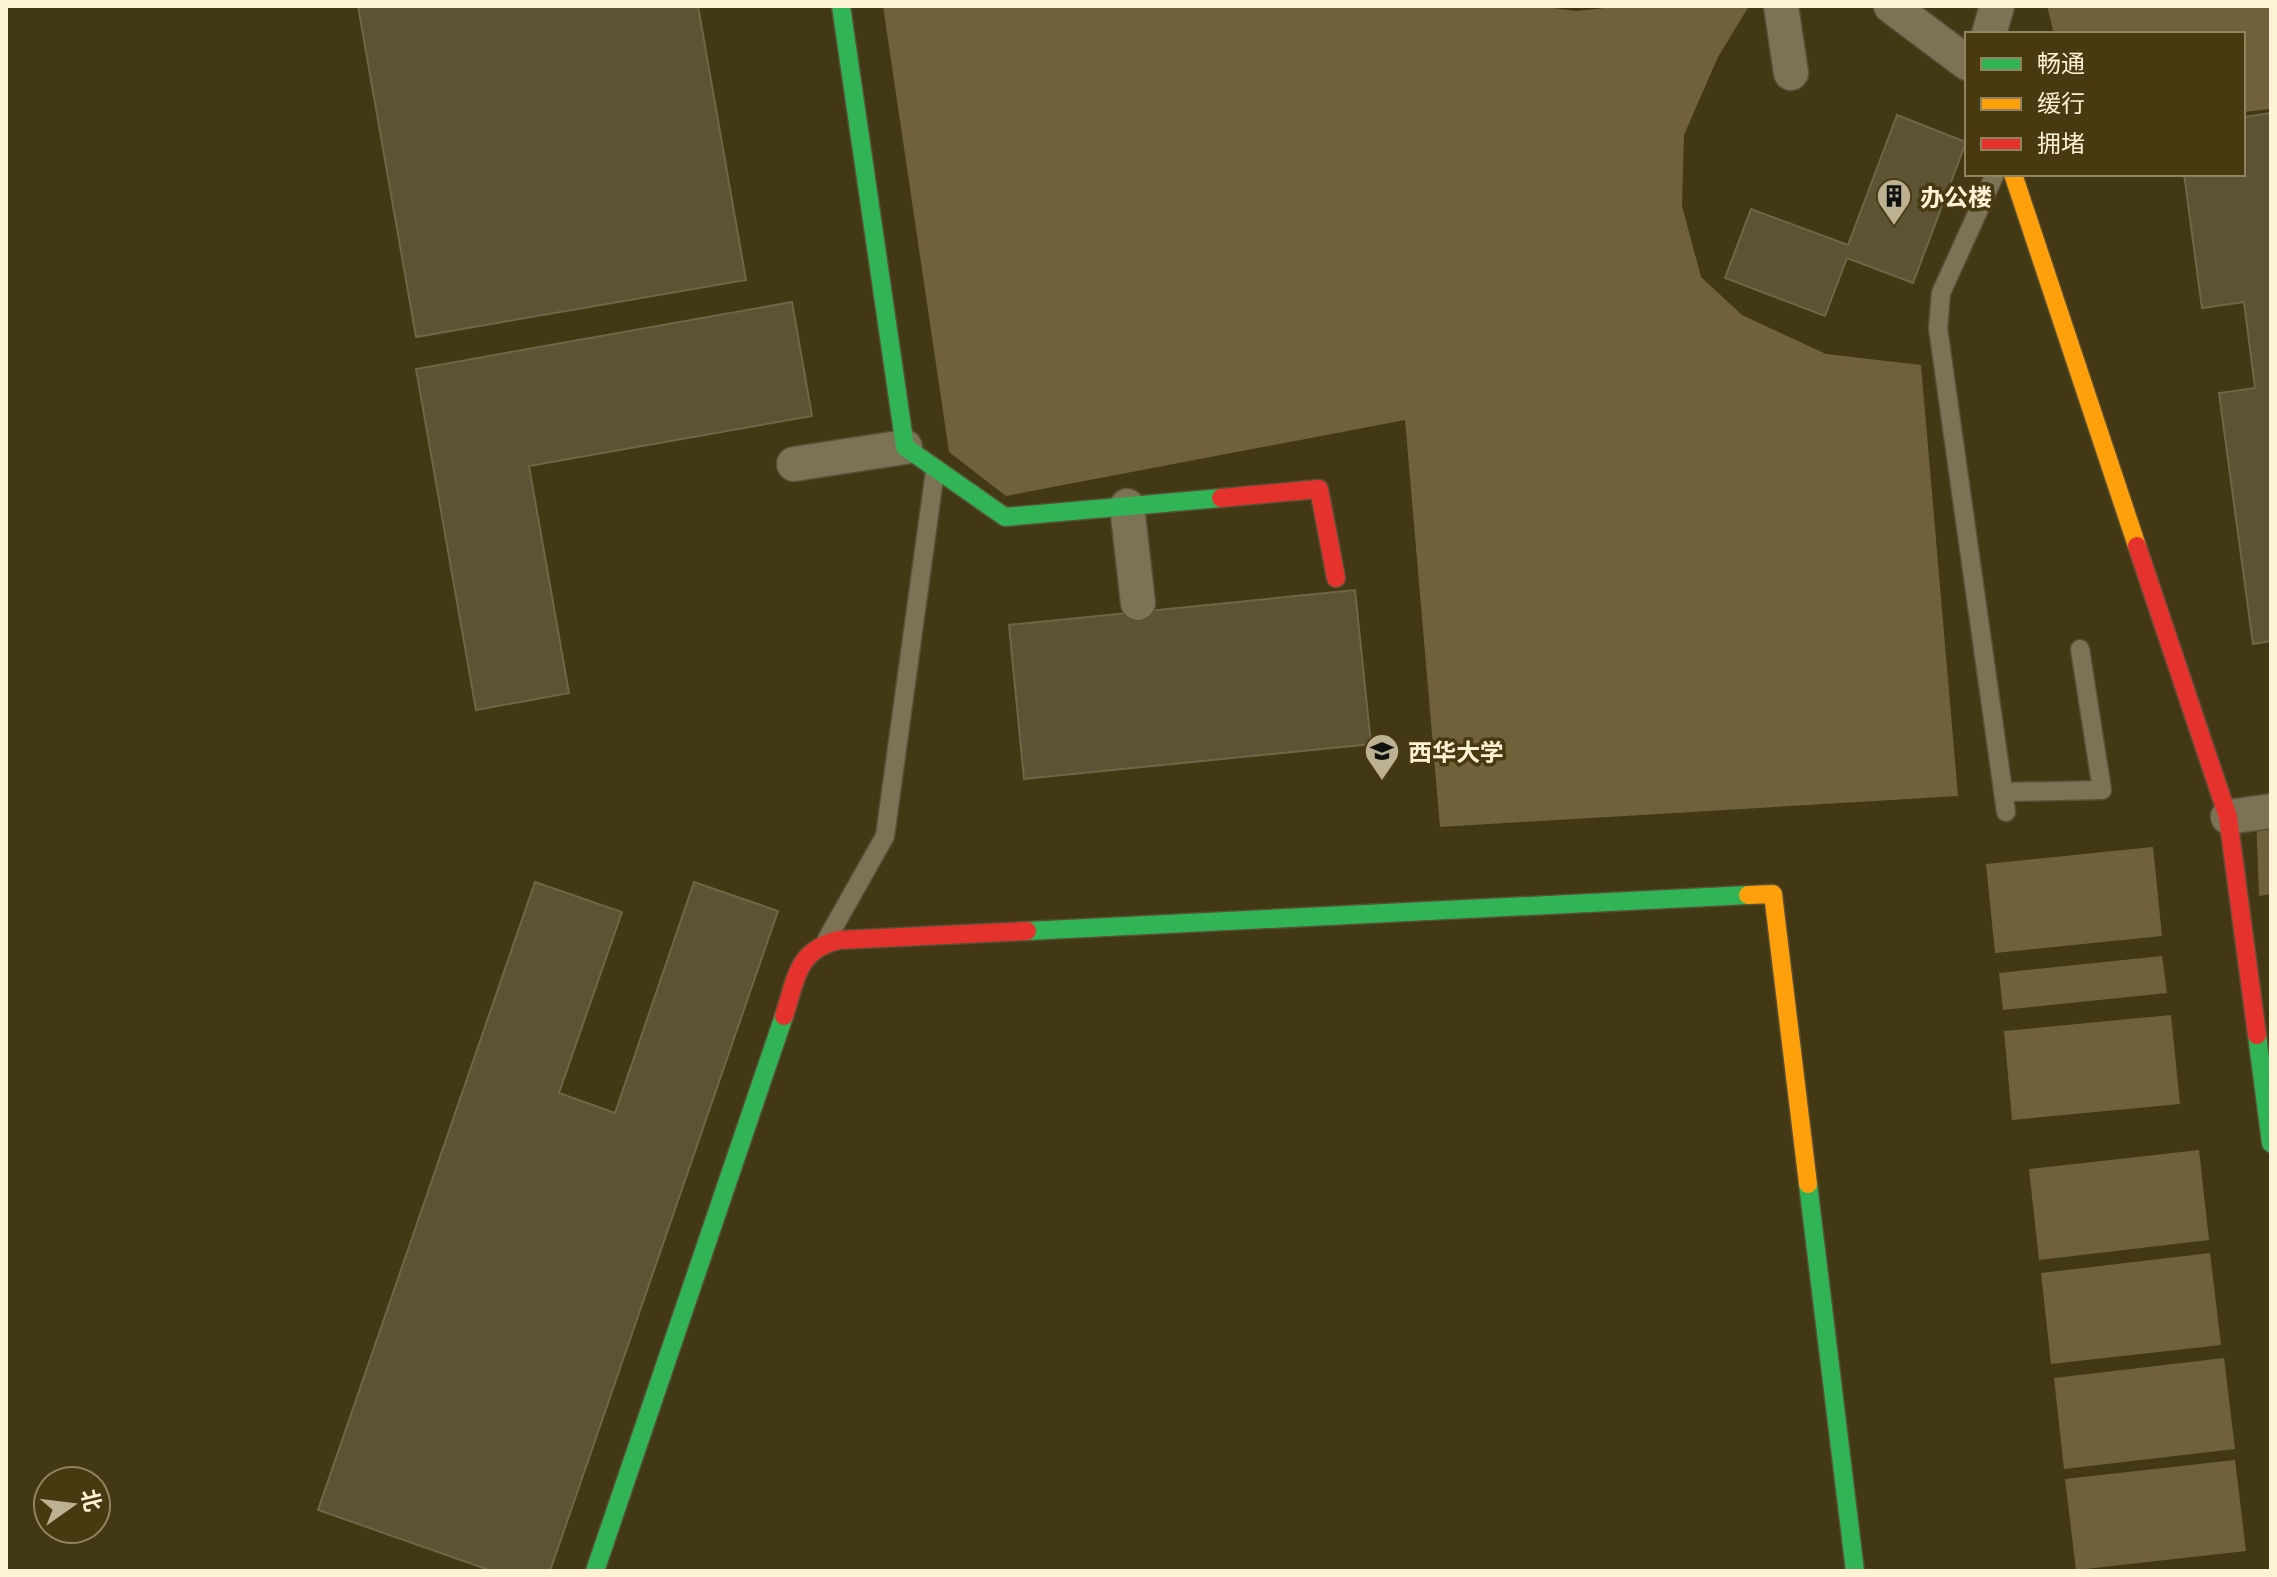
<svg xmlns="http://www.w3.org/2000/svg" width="2277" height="1577" viewBox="0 0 2277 1577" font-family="'Exo 2','Noto Sans SC',sans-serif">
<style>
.green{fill:#6f623b}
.building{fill:#5c5335;stroke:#6f6547;stroke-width:2}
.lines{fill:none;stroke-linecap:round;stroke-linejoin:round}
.lane-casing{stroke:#574f36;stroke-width:21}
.street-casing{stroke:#574f36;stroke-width:37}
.fast-casing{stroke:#574f36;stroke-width:21}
.slow-casing{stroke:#574f36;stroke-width:21}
.jam-casing{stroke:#574f36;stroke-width:21}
.lane{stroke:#7c7255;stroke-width:18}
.street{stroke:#7c7255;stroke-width:34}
.fast{stroke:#30b455;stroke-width:18}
.slow{stroke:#ff9f0a;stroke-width:18}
.jam{stroke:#e5322d;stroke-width:18}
.labels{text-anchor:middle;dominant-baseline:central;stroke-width:7;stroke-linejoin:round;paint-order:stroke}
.poi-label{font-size:24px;font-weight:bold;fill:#fdf2d5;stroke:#473910;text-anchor:start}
</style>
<rect width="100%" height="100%" fill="#423814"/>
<g class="green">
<path d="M883,6H1538L1576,11L1624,6H1749L1718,57L1684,135L1682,206L1701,277L1742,315L1826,354L1921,365L1958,796L1440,827L1405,420L1006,496L949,452Z"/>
<path d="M2047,6H2271V109L2243,112V34H2054Z"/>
<path d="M2271,812V894L2259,896L2256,813Z"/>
<path d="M2153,847L2162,936L1995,953L1986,864Z"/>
<path d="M2162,956L2167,993L2003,1010L1999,973Z"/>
<path d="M2171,1015L2180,1104L2012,1120L2004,1031Z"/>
<path d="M2199,1150L2209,1240L2039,1260L2029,1169Z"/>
<path d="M2210,1253L2221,1345L2051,1364L2041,1273Z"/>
<path d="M2224,1358L2235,1449L2064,1469L2054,1378Z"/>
<path d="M2235,1460L2246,1551L2076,1570L2065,1479Z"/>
</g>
<g class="building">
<path d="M358,6H698L746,280L416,337Z"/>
<path d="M2271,113V641L2253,644L2219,393L2255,388L2244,302L2202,308L2184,174H2243V117Z"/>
<path d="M1897,115L1966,142L1913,283L1847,258L1825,316L1725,278L1751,209L1848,245Z"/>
<path d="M792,302L812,416L529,466L569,693L476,710L416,369Z"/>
<path d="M1355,590L1371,744L1024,779L1009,625Z"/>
<path d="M535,882L622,912L559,1093L615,1113L694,882L778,911L550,1571H492L318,1510Z"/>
</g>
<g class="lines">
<g class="lane-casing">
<g id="lane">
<path d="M1995,174L1941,293L1938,328L2006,812"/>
<path d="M2003,792L2102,790L2080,649"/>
<path d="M827,939L885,836L935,471"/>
</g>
</g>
<g class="street-casing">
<g id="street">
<path d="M1781,6L1791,73"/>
<path d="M1891,6L1967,63"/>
<path d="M1989,34L1997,6"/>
<path d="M794,464L905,447"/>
<path d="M1127,506L1138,603"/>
<path d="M2228,817L2271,811"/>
</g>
</g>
<g class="fast-casing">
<g id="fast">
<path d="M841,6L905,447L1005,517L1221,498"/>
<path d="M1027,931L1748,895"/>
<path d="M2257,1035L2271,1143"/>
<path d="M1808,1184L1855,1571"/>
<path d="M595,1571L784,1016"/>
</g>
</g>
<g class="slow-casing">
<g id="slow">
<path d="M2013,174L2137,546"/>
<path d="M1748,895L1773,894L1808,1184"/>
</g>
</g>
<g class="jam-casing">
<g id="jam">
<path d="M1221,498L1319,489L1336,578"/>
<path d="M2137,546L2228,817L2257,1035"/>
<path d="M784,1016C796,980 796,950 839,940L1027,931"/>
</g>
</g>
<use href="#lane" class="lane"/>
<use href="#street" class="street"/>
<use href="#fast" class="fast"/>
<use href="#slow" class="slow"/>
<use href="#jam" class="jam"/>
</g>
<defs>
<g id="building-pin" transform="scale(1.8)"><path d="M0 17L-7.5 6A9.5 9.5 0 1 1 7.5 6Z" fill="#bcb191" stroke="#473910"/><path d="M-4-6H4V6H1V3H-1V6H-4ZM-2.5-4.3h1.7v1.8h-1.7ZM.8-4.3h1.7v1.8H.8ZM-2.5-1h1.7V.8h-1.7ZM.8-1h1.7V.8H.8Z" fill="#111"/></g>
<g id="university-pin" transform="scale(1.8)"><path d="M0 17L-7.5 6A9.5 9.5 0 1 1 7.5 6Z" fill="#bcb191" stroke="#473910"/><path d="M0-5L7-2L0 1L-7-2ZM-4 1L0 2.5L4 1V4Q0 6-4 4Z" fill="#111"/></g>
</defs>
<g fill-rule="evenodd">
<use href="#building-pin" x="1894" y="196"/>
<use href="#university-pin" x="1382" y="751"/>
</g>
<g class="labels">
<g class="poi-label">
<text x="1920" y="196">办公楼</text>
<text x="1408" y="751">西华大学</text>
</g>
</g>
<rect width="2277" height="1577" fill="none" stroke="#fdf2d5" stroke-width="16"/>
<rect x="1965" y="32" width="280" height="144" fill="#473910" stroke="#90835f" stroke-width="2"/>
<rect x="1981" y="58" width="40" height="12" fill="#30b455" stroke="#90835f" stroke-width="2"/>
<text x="2037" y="72" font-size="24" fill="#fdf2d5">畅通</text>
<rect x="1981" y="98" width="40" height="12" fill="#ff9f0a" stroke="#90835f" stroke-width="2"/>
<text x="2037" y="112" font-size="24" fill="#fdf2d5">缓行</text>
<rect x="1981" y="138" width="40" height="12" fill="#e5322d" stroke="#90835f" stroke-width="2"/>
<text x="2037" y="152" font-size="24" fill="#fdf2d5">拥堵</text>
<g transform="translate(72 1505) rotate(76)"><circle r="38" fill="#473910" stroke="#90835f" stroke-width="2"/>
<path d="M0-6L14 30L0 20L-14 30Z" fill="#bcb191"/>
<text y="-12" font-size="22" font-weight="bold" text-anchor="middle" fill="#fdf2d5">北</text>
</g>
</svg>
